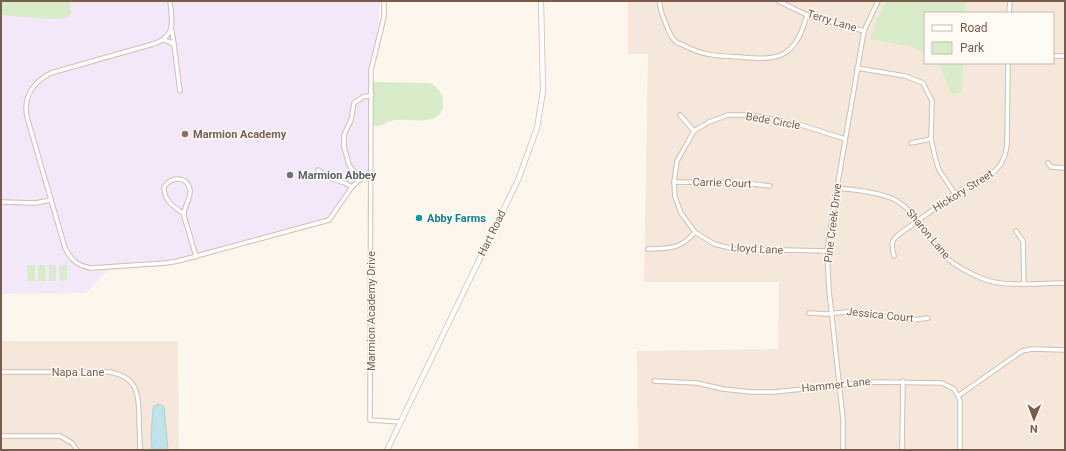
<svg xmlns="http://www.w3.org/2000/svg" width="1066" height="451" viewBox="0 0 1066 451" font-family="Roboto,sans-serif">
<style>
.residential{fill:#f5e8da;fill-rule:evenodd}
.education{fill:#f3e8fa}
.green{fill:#d8ecc9}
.water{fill:#bfe3e8;stroke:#a5d3da}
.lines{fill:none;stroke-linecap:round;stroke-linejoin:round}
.minor-casing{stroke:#d1beb0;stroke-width:5.5}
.tertiary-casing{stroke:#d1beb0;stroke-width:6}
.minor{stroke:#fff;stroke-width:3.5}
.tertiary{stroke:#fff;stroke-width:4.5}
.education-dot{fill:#8d6e63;stroke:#fffaf3;stroke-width:1.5}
.worship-dot{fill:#6b7280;stroke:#fffaf3;stroke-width:1.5}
.culture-dot{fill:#0f9aa8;stroke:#fffaf3;stroke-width:1.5}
.labels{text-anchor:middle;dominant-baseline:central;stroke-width:3;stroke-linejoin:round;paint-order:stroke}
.street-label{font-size:11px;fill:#7a5c4d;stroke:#fffaf3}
.education-label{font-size:11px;font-weight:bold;fill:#785e54;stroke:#fffaf3;text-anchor:start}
.worship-label{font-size:11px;font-weight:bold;fill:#5b616d;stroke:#fffaf3;text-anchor:start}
.culture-label{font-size:11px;font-weight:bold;fill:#0d838f;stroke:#fffaf3;text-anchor:start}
</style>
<rect width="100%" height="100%" fill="#fdf6ec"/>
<g class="residential">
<path d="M628,1H1065V450H638L637,351L778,349L779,282H644L648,54H628ZM925,13H1053V63H925Z"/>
<path d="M1,341H178L179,450H1Z"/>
</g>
<path class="education" d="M1,1H380L379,17L370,90L369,178L361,182L354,188L330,222L166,266L108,270L86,293L1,294Z"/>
<g class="green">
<path d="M1,1H70L71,14L67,18L50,19L1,15Z"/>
<path d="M887,1H966L965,13H925V54L913,47L870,39L878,17Z"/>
<path d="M939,63H963L962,92L951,94Z"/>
<path d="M373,82L430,83C437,87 442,92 443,100C446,131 407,116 391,121C383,123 383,127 373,126Z"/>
<path d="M27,265H35V281H28Z"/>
<path d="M38,265H45L46,281H38Z"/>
<rect x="49" y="265" width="7" height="16"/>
<path d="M59,265H67V280L60,281Z"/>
</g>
<path class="water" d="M160,404L164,407L168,450H152L151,436L153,409L154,406Z"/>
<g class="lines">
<g class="minor-casing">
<g id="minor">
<path d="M170,1C172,22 177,36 153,44L51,73C33,82 23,97 27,117L65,248C71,260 78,266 91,268L166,263L178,261L329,220L352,187L358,181L371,173"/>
<path d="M384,1V17L371,70L370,420L400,422"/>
<path d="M660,1C659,9 663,17 666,24C668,30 670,36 675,41C678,44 682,44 685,46C704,56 718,56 739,57C752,58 769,60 781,55C797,48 803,29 807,15"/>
<path d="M778,1L807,15L864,31"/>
<path d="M1009,13L1010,1"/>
<path d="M172,31L174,44"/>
<path d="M163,40L170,42L174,45L180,91"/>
<path d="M1053,56H1065"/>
<path d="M857,68L905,76L923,83L932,101L931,139L935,157L939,170L955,194"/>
<path d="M680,115L694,131"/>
<path d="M911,143L931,139"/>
<path d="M1048,163L1051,167L1065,168"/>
<path d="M318,170L330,178L345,183L352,187"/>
<path d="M360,180L349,165L344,147V135L351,120L354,103L363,97L372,95"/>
<path d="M674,182L745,183L770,186"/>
<path d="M837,188C854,190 874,191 891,198C913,207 923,231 938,249C950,264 968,273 986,280C1005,287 1044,283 1065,283"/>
<path d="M1,202L35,203L51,200"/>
<path d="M184,214C173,206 164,201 164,187C171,177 187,175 190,190C191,199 184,206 184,214C184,218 186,223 187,226C190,236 193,246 196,257"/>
<path d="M1016,231L1023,241L1024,284"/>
<path d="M648,249C669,248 680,250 695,232"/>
<path d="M827,251L734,249L714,244L695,232L681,213L675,197L674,182L677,161L694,131L709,122L728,115H751L801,125L845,139"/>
<path d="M894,256C892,246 890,242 898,235L955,194L995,171L1001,164L1005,155L1007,145L1008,63"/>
<path d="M809,313L827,314L855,311L899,319L914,320L928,318"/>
<path d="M1,372H110C136,377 139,392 139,416C139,427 140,439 140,450"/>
<path d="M654,381L697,383L723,389L751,392H774L872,382L942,383L954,389L960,400V450"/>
<path d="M958,396L1022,351L1032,349L1065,350"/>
<path d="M1,436H60L72,443L77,450"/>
<path d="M843,450V419L829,290L827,251L838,182L864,31L878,1"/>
<path d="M902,450L903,381"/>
</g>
</g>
<g class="tertiary-casing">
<path id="tertiary" d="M387,450L518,180L537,128L543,91L541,1"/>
</g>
<use href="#minor" class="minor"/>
<use href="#tertiary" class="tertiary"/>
</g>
<circle class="education-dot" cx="185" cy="134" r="4"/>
<circle class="worship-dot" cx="290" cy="175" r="4"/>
<circle class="culture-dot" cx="419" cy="218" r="4"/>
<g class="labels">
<g class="street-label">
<text transform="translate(832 21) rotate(17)">Terry Lane</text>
<text transform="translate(773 121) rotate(10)">Bede Circle</text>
<text transform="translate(722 183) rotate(2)">Carrie Court</text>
<text transform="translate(963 191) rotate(-32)">Hickory Street</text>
<text transform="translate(833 223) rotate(-83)">Pine Creek Drive</text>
<text transform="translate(492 233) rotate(-64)">Hart Road</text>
<text transform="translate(928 234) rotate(50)">Sharon Lane</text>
<text transform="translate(757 249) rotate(3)">Lloyd Lane</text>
<text transform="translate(371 311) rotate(-90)">Marmion Academy Drive</text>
<text transform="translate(880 315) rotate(6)">Jessica Court</text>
<text x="78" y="372">Napa Lane</text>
<text transform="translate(836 385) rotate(-6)">Hammer Lane</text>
</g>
<g class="education-label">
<text x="193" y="134">Marmion Academy</text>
</g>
<g class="worship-label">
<text x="298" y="175">Marmion Abbey</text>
</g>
<g class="culture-label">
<text x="427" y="218">Abby Farms</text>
</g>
</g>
<rect width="1066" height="451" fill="none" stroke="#7a5c4d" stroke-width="4"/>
<rect x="924" y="12" width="130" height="52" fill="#fffaf3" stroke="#cabbb1"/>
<rect x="932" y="25" width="20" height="6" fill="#ffffff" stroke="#cabbb1"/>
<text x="960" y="32" font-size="12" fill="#7a5c4d">Road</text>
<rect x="932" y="42" width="20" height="12" fill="#d8ecc9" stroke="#cabbb1"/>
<text x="960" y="52" font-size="12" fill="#7a5c4d">Park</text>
<g transform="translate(1034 419) rotate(181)" stroke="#fffaf3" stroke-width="3" paint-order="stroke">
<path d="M0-3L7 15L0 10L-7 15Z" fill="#7a5c4d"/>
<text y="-6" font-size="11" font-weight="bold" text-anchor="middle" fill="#7a5c4d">N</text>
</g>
</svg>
